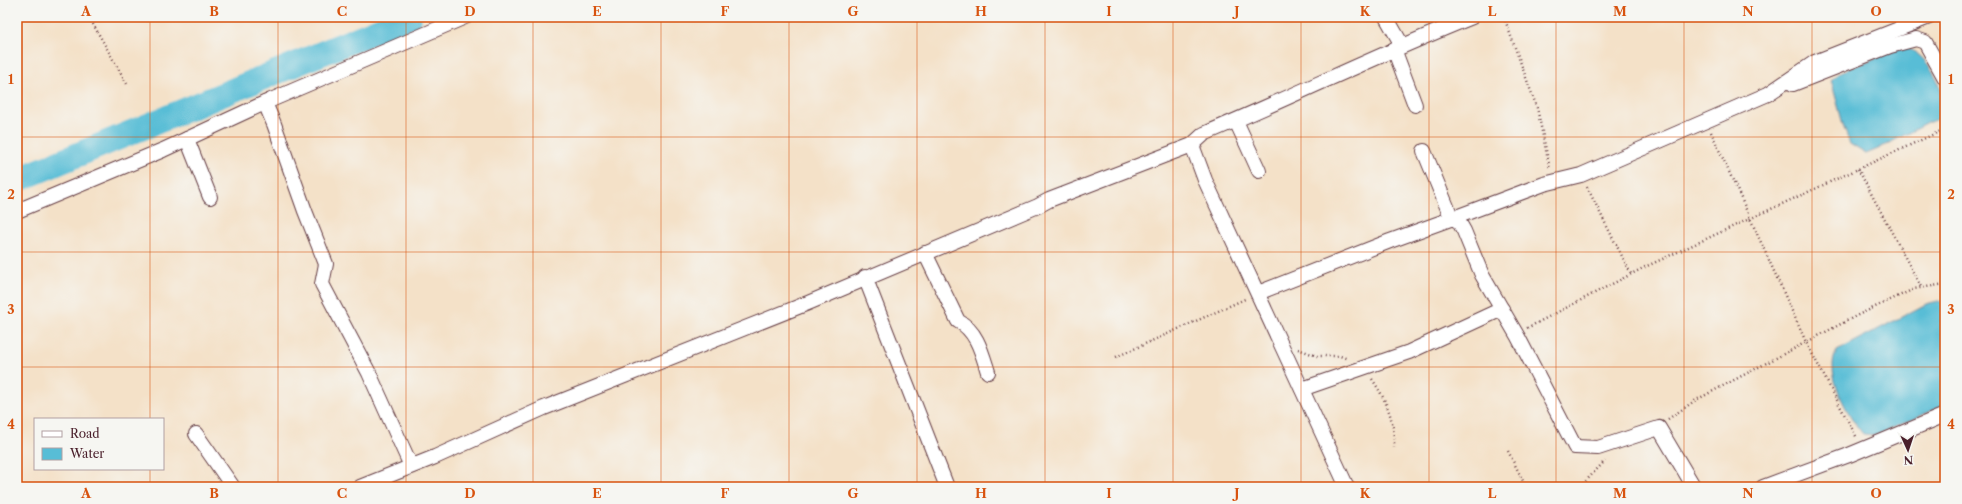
<svg xmlns="http://www.w3.org/2000/svg" width="1962" height="504" viewBox="0 0 1962 504" font-family="'Libre Caslon Text',serif">
<style>
.water{fill:#58bdd6;stroke:#516e80}
.lines{fill:none;stroke-linecap:round;stroke-linejoin:round}
.river{stroke:#58bdd6;stroke-width:25}
.minor-casing{stroke:#643c43;stroke-width:16}
.path{stroke:#643c43;stroke-width:2.5;stroke-dasharray:1 3;stroke-linecap:butt}
.minor{stroke:#fff;stroke-width:14}
.grid{fill:none;stroke:#d8530f;stroke-width:1;stroke-opacity:0.55}
.neatline{fill:none;stroke:#d8530f;stroke-width:1.5}
.grid-label{font-size:13px;text-anchor:middle;font-weight:bold;fill:#d8530f}
</style>
<rect width="100%" height="100%" fill="#f6f6f2"/>
<filter id="ink" filterUnits="userSpaceOnUse"><feTurbulence type="fractalNoise" baseFrequency=".025" numOctaves="2"/><feDisplacementMap in="SourceGraphic" scale="8" xChannelSelector="R" yChannelSelector="G"/><feConvolveMatrix kernelMatrix="1 2 1 2 8 2 1 2 1" color-interpolation-filters="sRGB"/></filter>
<filter id="wash" filterUnits="userSpaceOnUse"><feTurbulence type="fractalNoise" baseFrequency=".012" numOctaves="4" result="noise"/><feDisplacementMap in="SourceGraphic" scale="16" xChannelSelector="R" yChannelSelector="G"/><feGaussianBlur stdDeviation="0.9" result="paint"/><feColorMatrix in="noise" values="0 0 0 0 0 0 0 0 0 0 0 0 0 0 0 0 0 1.4 0 .05"/><feComposite in="paint" operator="in"/></filter>
<g filter="url(#wash)">
<rect width="100%" height="100%" fill="#f4e1c8"/>
<g class="water">
<path d="M1903,47C1921,51 1933,69 1940,86C1941,91 1939,97 1940,101C1942,107 1945,109 1945,116L1927,123L1878,149L1866,154L1850,144L1844,128L1831,80L1840,72Z"/>
<path d="M1938,301L1945,302V405L1877,435L1863,434C1849,417 1823,373 1837,351L1926,304Z"/>
</g>
<g class="lines">
<path class="river" d="M17,180L409,17"/>
</g>
</g>
<g filter="url(#ink)">
<g class="lines">
<g class="minor-casing">
<g id="minor">
<path d="M1386,17L1402,45"/>
<path d="M1394,49L1415,105"/>
<path d="M1793,84L1890,46L1916,39L1925,42L1945,78"/>
<path d="M265,103L274,124L305,211L326,264L322,284L369,373L411,466"/>
<path d="M1236,121L1259,171"/>
<path d="M187,139L210,197"/>
<path d="M1192,145L1205,180L1347,487"/>
<path d="M1424,151L1452,219"/>
<path d="M17,211L163,150L271,100L465,17"/>
<path d="M1456,217L1544,184L1581,175L1768,94L1815,62L1929,17"/>
<path d="M925,253L958,321C977,331 982,353 988,372"/>
<path d="M865,277L947,487"/>
<path d="M1258,293L1390,241L1456,217L1464,231L1482,275L1518,337L1575,447L1598,448L1659,428L1694,487"/>
<path d="M1302,389L1409,352L1502,309"/>
<path d="M196,434L233,487"/>
<path d="M360,487L435,457L544,408L808,303L1038,206L1049,200L1192,145L1204,134C1294,96 1382,53 1472,17"/>
<path d="M1763,487L1849,455L1945,415"/>
</g>
</g>
<g class="path">
<path d="M89,17L127,84"/>
<path d="M1504,17L1537,108L1550,169"/>
<path d="M1711,132L1806,342L1857,438"/>
<path d="M1858,169L1921,287"/>
<path d="M1587,187L1631,274"/>
<path d="M1527,328L1645,267L1945,129"/>
<path d="M1298,349L1317,356H1340L1348,359"/>
<path d="M1116,357L1245,299"/>
<path d="M1372,379C1387,401 1395,421 1394,448"/>
<path d="M1668,419L1696,400L1858,315L1914,289L1945,284"/>
<path d="M1508,451L1526,487"/>
<path d="M1580,487L1605,461"/>
</g>
<use href="#minor" class="minor"/>
</g>
</g>
<path class="grid" d="M150,17V419M278,17V487M406,17V487M533,17V487M661,17V487M789,17V487M917,17V487M1045,17V487M1173,17V487M1301,17V487M1429,17V487M1556,17V487M1684,17V487M1812,17V487M17,137H1945M17,252H1945M17,367H1945M150,469V487"/>
<rect width="1962" height="504" fill="none" stroke="#f6f6f2" stroke-width="44"/>
<rect x="34" y="418" width="130" height="52" fill="#f6f6f2" stroke="#b1a0a2"/>
<rect x="42" y="431" width="20" height="6" fill="#ffffff" stroke="#b1a0a2"/>
<text x="70" y="438" font-size="12" fill="#4a1f2b">Road</text>
<rect x="42" y="448" width="20" height="12" fill="#58bdd6" stroke="#b1a0a2"/>
<text x="70" y="458" font-size="12" fill="#4a1f2b">Water</text>
<g transform="translate(1908 450) rotate(177)" stroke="#f6f6f2" stroke-width="3" paint-order="stroke">
<path d="M0-3L7 15L0 10L-7 15Z" fill="#4a1f2b"/>
<text y="-6" font-size="11" font-weight="bold" text-anchor="middle" fill="#4a1f2b">N</text>
</g>
<rect x="22" y="22" width="1918" height="460" class="neatline"/>
<g class="grid-label">
<text x="86" y="16">A</text>
<text x="214" y="16">B</text>
<text x="342" y="16">C</text>
<text x="470" y="16">D</text>
<text x="597" y="16">E</text>
<text x="725" y="16">F</text>
<text x="853" y="16">G</text>
<text x="981" y="16">H</text>
<text x="1109" y="16">I</text>
<text x="1237" y="16">J</text>
<text x="1365" y="16">K</text>
<text x="1492" y="16">L</text>
<text x="1620" y="16">M</text>
<text x="1748" y="16">N</text>
<text x="1876" y="16">O</text>
<text x="11" y="84">1</text>
<text x="1951" y="84">1</text>
<text x="11" y="199">2</text>
<text x="1951" y="199">2</text>
<text x="11" y="314">3</text>
<text x="1951" y="314">3</text>
<text x="11" y="429">4</text>
<text x="1951" y="429">4</text>
<text x="86" y="498">A</text>
<text x="214" y="498">B</text>
<text x="342" y="498">C</text>
<text x="470" y="498">D</text>
<text x="597" y="498">E</text>
<text x="725" y="498">F</text>
<text x="853" y="498">G</text>
<text x="981" y="498">H</text>
<text x="1109" y="498">I</text>
<text x="1237" y="498">J</text>
<text x="1365" y="498">K</text>
<text x="1492" y="498">L</text>
<text x="1620" y="498">M</text>
<text x="1748" y="498">N</text>
<text x="1876" y="498">O</text>
</g>
</svg>
